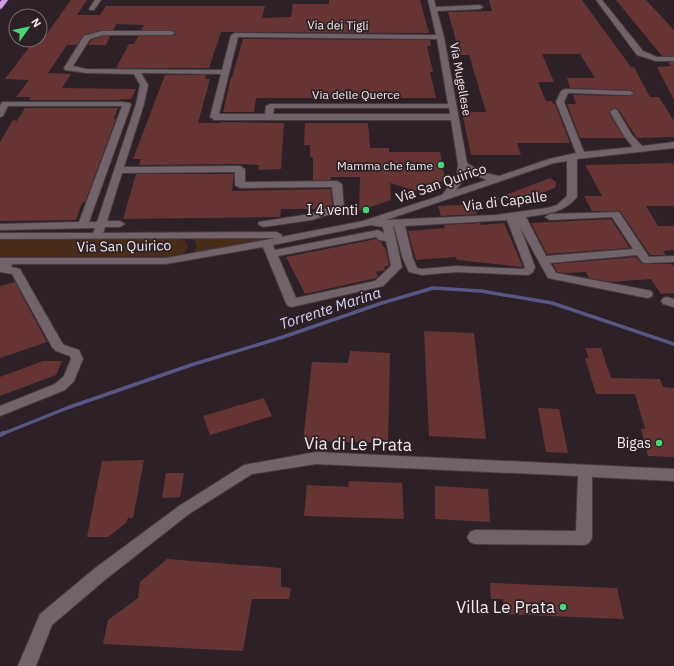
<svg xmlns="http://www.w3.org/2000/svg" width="674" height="666" viewBox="0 0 674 666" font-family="'IBM Plex Sans',sans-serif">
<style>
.green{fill:#4a2d19}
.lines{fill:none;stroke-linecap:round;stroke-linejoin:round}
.stream-far1{stroke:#585684;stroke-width:3.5}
.stream{stroke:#585684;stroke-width:4.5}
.building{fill:#673434}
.minor-casing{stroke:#463b40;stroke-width:2}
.highway-casing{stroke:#463b40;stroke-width:2}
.minor{fill:#716369;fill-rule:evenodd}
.highway{fill:#d69aec;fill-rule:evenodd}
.poi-dot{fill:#4bd677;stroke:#2d2026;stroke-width:1.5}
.labels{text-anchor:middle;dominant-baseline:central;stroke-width:3.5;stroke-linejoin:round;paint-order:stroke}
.far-street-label{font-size:12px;fill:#f2eaed;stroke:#2d2026}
.far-poi-label{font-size:12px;fill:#f2eaed;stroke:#2d2026;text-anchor:end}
.street-label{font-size:14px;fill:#f2eaed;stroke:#2d2026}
.poi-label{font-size:14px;fill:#f2eaed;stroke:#2d2026;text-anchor:end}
.water-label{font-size:15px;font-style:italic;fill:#d6d7f5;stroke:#2d2026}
.near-street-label{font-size:17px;fill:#f2eaed;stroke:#2d2026}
.near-poi-label{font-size:17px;fill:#f2eaed;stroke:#2d2026;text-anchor:end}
</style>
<rect width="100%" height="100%" fill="#2d2026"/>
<g class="green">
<path d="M0,238H176L185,241L188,247L184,254L168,258H0Z"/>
<path d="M193,238H265L268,240L193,254L197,246Z"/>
</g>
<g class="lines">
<path class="stream-far1" d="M2,434L67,408L191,365L283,337L382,303L433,288L481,291L552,303L674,344"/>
<path class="stream" d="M0,435L4,433"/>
</g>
<g class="building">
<path d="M71,0H87L77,15H100L106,6H265L262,18L291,17L293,4H329V0H420L429,33L221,32L209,68H116L129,44H134L138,36H171L176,34L171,30H141L144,25L116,24L114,30H102L84,35L77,45H67L48,73L71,74L62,88L136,89L131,99H121L120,100H29L31,97H16L29,80L5,79L33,42H41Z"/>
<path d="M489,0H582L631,67H634L650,97H659L674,121V137L637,138L618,109L614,108L609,113L624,138H580L567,104H576L573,95L630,96L635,92L630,90L570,88L567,78H595L580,54H542L554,82H538L546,101H552L553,104H555L570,143H517L521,155H471L462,112H486L469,55H460L448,12L492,11Z"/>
<path d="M616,0H646L674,30V56H662Z"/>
<path d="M103,36H110L106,45H88L91,40Z"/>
<path d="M243,39L430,40L431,46H427L433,72H430L436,98H256L254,112H223L231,77H232Z"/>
<path d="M668,62H674V100L657,67L671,66Z"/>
<path d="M165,75H206L205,79H210L198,123H220L221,122L284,123L281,169L258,170L259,165L240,164L139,165L141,159H133Z"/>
<path d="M25,108H118L114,119H116L85,202L82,203L76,220L0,221V142L13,120L17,121Z"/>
<path d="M305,123H368L370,148H389V152H440L445,180L417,191L390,183L391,200L359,211L360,177H331V180H313V157H310V145H304Z"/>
<path d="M672,163L674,166V206H646L658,226H674V250L663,251L666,255H650L620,211H592L584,196H602L585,165Z"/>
<path d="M136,174H234L232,191L331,189L332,205L321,209H281L280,217L123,219Z"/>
<path d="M550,178L556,182L555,188L519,202L495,199Z"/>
<path d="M473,204L477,214L441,216L438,206Z"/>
<path d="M611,219L630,248L547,254L531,223Z"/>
<path d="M480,223L481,225L504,223L523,267L457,260L456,257L416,260L408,231L445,228L444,225Z"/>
<path d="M376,239L381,242L386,250L389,265L384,267L385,270L376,272L378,276L376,278L305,294L286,257Z"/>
<path d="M636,257L641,263L646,264H672L674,267V293L661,294L651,279L611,282L589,278L586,272L565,273L557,272L553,264Z"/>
<path d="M15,282L47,342L0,358V286Z"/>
<path d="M424,331L474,333L486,439L429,436Z"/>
<path d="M585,348H601L611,378L660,379L663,387L674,388V457L648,456L641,429H645L635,394H596L585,358H589Z"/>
<path d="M350,351L390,353L388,443L303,441L312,362L348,363Z"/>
<path d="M43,361H62L56,375L0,396V377Z"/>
<path d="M264,398L272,416L210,435L203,416Z"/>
<path d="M538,408L559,409L568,453L546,452Z"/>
<path d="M144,460L133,518H128L126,523L108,537H87L102,461Z"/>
<path d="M166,473H184L180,497L162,498Z"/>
<path d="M349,481L402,483L404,519L304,516L307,485L348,487Z"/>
<path d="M435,486L488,489L490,522L435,519Z"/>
<path d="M167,559L281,568V587L291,588L289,599H252L243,651L103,644L108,620L138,598L140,582Z"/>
<path d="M490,583L617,588L624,619L505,614L503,599H491Z"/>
</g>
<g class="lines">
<g class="minor-casing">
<g id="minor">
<path d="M95,0H101L94,10H90L89,9Z"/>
<path d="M428,0H434L436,7L480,5L483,7L480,9L437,11L444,37L467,163L481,172L499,176L549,159L576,153L556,102L561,91L565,89L630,91L634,93L630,95L568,93L564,102L584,152L633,147L624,136L610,112L614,109L617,110L632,135L642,146L674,142V148L577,159V197C564,213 546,214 526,217L546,256L633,249L612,217L550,220L545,217L550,214L619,212L649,257L674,256V262L646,263L642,262L637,255L550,263L556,273L647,290L651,291L653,294L651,297L647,298L548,278L520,227L535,267L533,272L529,275L456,272L422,275L409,272L403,259L394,226H393L402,267L383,286L292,307L288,306L286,303L263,247L166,264H12L11,267L20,269L21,271L61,341L64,345L79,350L83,359L74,381L65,390L0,416V406L55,384L64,376L71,359L70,356L56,351L52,347L12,274L0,272V258H166L276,238L0,239V233H93L95,228L0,230V224L79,222L122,106H8L3,116L0,117V106L2,102H123L130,103L131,105L89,222H97L136,104L140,85L134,74L86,73L65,70L64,68L84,36L102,31H171L175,33L171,35H103L90,39L73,66L86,69L222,70L231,35L235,33L436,35ZM238,37L437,39L448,104H270L266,106L265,114H219ZM141,73L221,74L210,117L214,120H451L458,164L457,176L442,195L363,221L281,237L282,235L277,232L103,233L105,227H120L125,224L120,221H107L122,173L235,172V185L240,188L332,187L334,206L310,214L259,222L258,224L263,227L312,220L343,210L344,208L342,184L337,181L245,182V169L240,166L124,167L144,104L148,85ZM274,108H449L450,114H273ZM567,161V196L557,205L547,208L496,215L386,220L554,163ZM467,172L487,180L456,190L467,176ZM507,220L525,267L523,269L456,266L422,269L417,268L413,259L405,226ZM371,225L383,227L384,233L378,230L275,250L273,245ZM376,237L379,240L386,241L391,266L375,281L296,298L278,256Z"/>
<path d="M596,0H602L643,51L657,57H674V61H656L637,55Z"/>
<path d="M667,297L674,299V307L663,304L661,301L663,298Z"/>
<path d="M316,452L674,469V481L592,477V538L589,543L584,545L475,544L470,542L467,537L470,532L475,530L576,531L578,476L316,464L252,474L189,514L106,579L52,625L36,666H18L40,614L94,569L179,506L244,465Z"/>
</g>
</g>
<g class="highway-casing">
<path id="highway" d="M2,0H8L2,8L0,9V2Z"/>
</g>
<use href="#minor" class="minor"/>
<use href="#highway" class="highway"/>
</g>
<g class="poi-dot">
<circle cx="441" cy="165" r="4"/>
<circle cx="366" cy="210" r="4"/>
<circle cx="659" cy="443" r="4"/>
<circle cx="563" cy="607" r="4"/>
</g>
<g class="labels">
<g class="far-street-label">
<text transform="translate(338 25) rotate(1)">Via dei Tigli</text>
<text transform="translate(461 79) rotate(80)">Via Mugellese</text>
<text x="356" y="94">Via delle Querce</text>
</g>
<g class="far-poi-label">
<text x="433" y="165">Mamma che fame</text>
</g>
<g class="street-label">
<text transform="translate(441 183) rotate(-19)">Via San Quirico</text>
<text transform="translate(505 201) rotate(-7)">Via di Capalle</text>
<text transform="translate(124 246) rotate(-1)">Via San Quirico</text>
</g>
<g class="poi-label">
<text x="358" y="210">I 4 venti</text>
<text x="651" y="443">Bigas</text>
</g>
<g class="water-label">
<text transform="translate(330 308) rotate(-18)">Torrente Marina</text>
</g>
<g class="near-street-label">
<text transform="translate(358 444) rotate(1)">Via di Le Prata</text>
</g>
<g class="near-poi-label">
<text x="555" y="607">Villa Le Prata</text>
</g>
</g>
<g transform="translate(28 28) rotate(57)"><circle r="19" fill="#2d2026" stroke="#7c7176"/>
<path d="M0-3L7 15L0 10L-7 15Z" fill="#4bd677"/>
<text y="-6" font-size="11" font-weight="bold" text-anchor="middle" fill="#f2eaed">N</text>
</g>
</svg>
